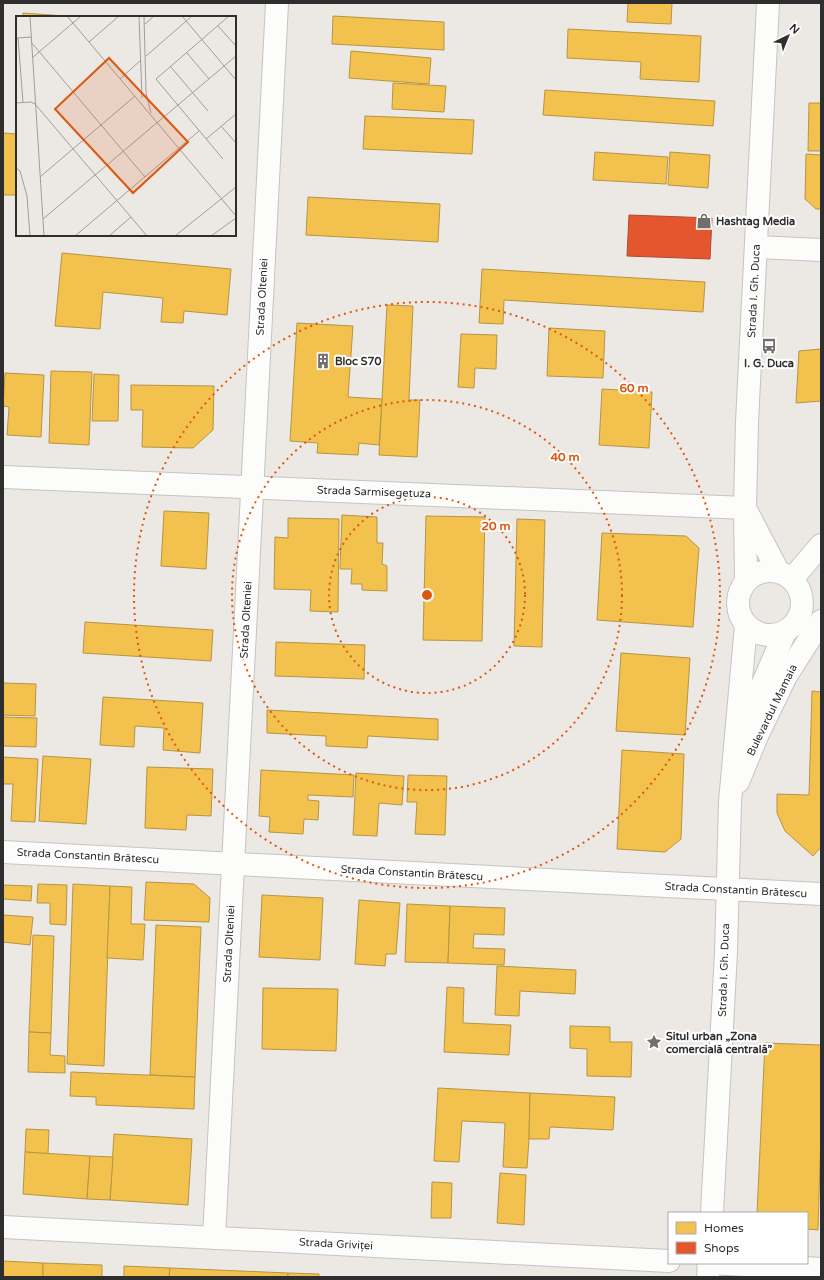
<svg xmlns="http://www.w3.org/2000/svg" width="824" height="1280" viewBox="0 0 824 1280" font-family="'Varela Round',sans-serif">
<style>
.homes{fill:#f2c14e;stroke:#b79544}
.shops{fill:#e4572e;stroke:#ad4b2e}
.lines{fill:none;stroke-linecap:round;stroke-linejoin:round}
.street-casing{stroke:#c5c4c5;stroke-width:24}
.secondary-casing{stroke:#c5c4c5;stroke-width:24}
.street{stroke:#fcfcfb;stroke-width:22}
.secondary{stroke:#fcfcfb;stroke-width:22}
.ring{fill:none;stroke:#df570e;stroke-width:2;stroke-dasharray:2 4}
.labels{text-anchor:middle;dominant-baseline:central;stroke-width:4;stroke-linejoin:round;paint-order:stroke}
.poi-label{font-size:11px;font-weight:bold;fill:#2e2e2e;stroke:#fff;text-anchor:start}
.street-label{font-size:11px;fill:#2e2e2e;stroke:#fff}
.inset-road{fill:none;stroke:#a09e9b;stroke-width:1}
.view{fill:#df570e;fill-opacity:0.15;stroke:#df570e;stroke-width:2}
.inset-edge{fill:none;stroke:#2e2e2e;stroke-width:2}
.centre{fill:#df570e;stroke:#fff;stroke-width:2}
.ring-label{font-size:12px;text-anchor:middle;font-weight:bold;fill:#df570e;stroke:#fff;stroke-width:4;stroke-linejoin:round;paint-order:stroke}
</style>
<rect width="100%" height="100%" fill="#ece8e4"/>
<g class="homes">
<path d="M628,3H672L671,24L627,22Z"/>
<path d="M23,13L79,17H23Z"/>
<path d="M333,16L444,22V50L332,44Z"/>
<path d="M568,29L701,36L699,82L640,79L641,62L567,58Z"/>
<path d="M351,51L431,58L429,84L349,78Z"/>
<path d="M393,83L446,86L444,112L392,109Z"/>
<path d="M545,90L715,101L713,126L543,115Z"/>
<path d="M809,103H821V151H808Z"/>
<path d="M365,116L474,120L472,154L363,149Z"/>
<path d="M3,133L17,134V195H3Z"/>
<path d="M595,152L668,157L666,184L593,180Z"/>
<path d="M670,152L710,155L708,188L668,185Z"/>
<path d="M806,154L821,155V209H816L805,199Z"/>
<path d="M308,197L440,204L438,242L306,235Z"/>
<path d="M62,253L231,269L227,315L184,311L183,323L161,322L163,298L103,292L100,329L55,326Z"/>
<path d="M482,269L705,282L703,312L504,300L503,324L479,323Z"/>
<path d="M387,305L413,306L409,400H420L417,457L379,455Z"/>
<path d="M297,323L353,326L348,397L382,399L379,445L359,443L358,455L317,453L318,443L290,441Z"/>
<path d="M549,328L605,331L603,378L547,376Z"/>
<path d="M461,334L497,335L496,369L475,368L474,388L458,387Z"/>
<path d="M821,349V401L796,403L799,351Z"/>
<path d="M51,371L92,372L89,445L49,443Z"/>
<path d="M5,373L44,375L41,437L7,435L9,407L3,406Z"/>
<path d="M94,374L119,375L118,421H92Z"/>
<path d="M131,385L214,386L213,430L193,448L142,447L143,410H131Z"/>
<path d="M602,389L652,392L649,448L599,445Z"/>
<path d="M164,511L209,513L206,569L161,566Z"/>
<path d="M342,515L377,517V543H383L382,564L387,566V591L362,590V584H351L352,569H340Z"/>
<path d="M426,516L485,517L482,641L423,640Z"/>
<path d="M288,518L339,519L338,612L310,611L311,590L274,589L275,537L288,538Z"/>
<path d="M517,519L545,520L542,647L514,646Z"/>
<path d="M602,533L686,536L699,548L693,627L597,620Z"/>
<path d="M85,622L213,630L211,661L83,653Z"/>
<path d="M276,642L365,645L364,679L275,676Z"/>
<path d="M621,653L690,658L685,735L616,731Z"/>
<path d="M3,683L36,684L35,716L3,715Z"/>
<path d="M812,691L821,692V849H819L813,856L785,831L777,813V794L809,795Z"/>
<path d="M103,697L203,703L200,753L163,750L164,728L135,726L134,747L100,745Z"/>
<path d="M267,710L438,719V740L368,736L367,748L326,746V736L267,733Z"/>
<path d="M3,717L37,718L36,747L3,746Z"/>
<path d="M622,750L684,754L681,839L665,852L617,849Z"/>
<path d="M43,756L91,759L86,824L39,821Z"/>
<path d="M3,757L38,759L35,822L11,821L13,784H3Z"/>
<path d="M147,767L213,769L211,816L187,815L186,830L145,828Z"/>
<path d="M261,770L354,775L353,797L308,795V800L319,801L318,820L304,819L303,834L269,832L270,817L259,816Z"/>
<path d="M356,773L404,776L402,805L379,803L377,836L353,835Z"/>
<path d="M408,775L447,776L445,835L415,834L417,802H407Z"/>
<path d="M146,882L194,884L210,898L209,922L144,920Z"/>
<path d="M38,884L67,885L66,925L50,924V903H37Z"/>
<path d="M73,884L110,886L104,1066L67,1064Z"/>
<path d="M3,885L32,886L31,901L3,899Z"/>
<path d="M110,886L132,887L131,924H145L143,960L107,958Z"/>
<path d="M262,895L323,898L320,960L259,957Z"/>
<path d="M359,900L400,903L396,954H386L385,966L355,964Z"/>
<path d="M407,904L450,906L448,963L405,962Z"/>
<path d="M450,906L505,908L504,935L474,934L473,948L505,949L504,965L448,963Z"/>
<path d="M3,915L33,917L30,945L3,942Z"/>
<path d="M156,925L201,927L195,1077L150,1075Z"/>
<path d="M33,935L54,936L51,1033L29,1032Z"/>
<path d="M497,966L576,970L575,994L520,991L519,1016L495,1015Z"/>
<path d="M447,987L464,988L463,1023L511,1025L509,1055L444,1052Z"/>
<path d="M263,988L338,989L336,1051L262,1049Z"/>
<path d="M570,1026L610,1027V1042H632L631,1077L587,1076V1049L570,1048Z"/>
<path d="M29,1032L51,1033L50,1055L65,1056V1073L28,1072Z"/>
<path d="M765,1043L821,1045V1133L818,1230L807,1229V1213H757Z"/>
<path d="M71,1072L195,1077L194,1109L96,1105V1097L70,1096Z"/>
<path d="M438,1088L530,1093L529,1139L527,1168L503,1167L505,1123L462,1121L459,1162L434,1161Z"/>
<path d="M530,1093L615,1097L613,1130L550,1127L549,1139H529Z"/>
<path d="M26,1129L49,1130L48,1154L25,1152Z"/>
<path d="M114,1134L192,1139L188,1205L110,1200Z"/>
<path d="M25,1152L90,1156L87,1199L23,1194Z"/>
<path d="M90,1156L113,1157L110,1200L87,1199Z"/>
<path d="M500,1173L526,1175L524,1225L497,1223Z"/>
<path d="M432,1182L452,1183L451,1218H431Z"/>
<path d="M3,1261L43,1263V1277H3Z"/>
<path d="M43,1263L102,1265V1277H43Z"/>
<path d="M124,1266L170,1268L169,1277H124Z"/>
<path d="M170,1268L288,1273V1277H169Z"/>
<path d="M288,1273L319,1274V1277H288Z"/>
</g>
<path class="shops" d="M629,215L712,218L710,259L627,256Z"/>
<g class="lines">
<g class="street-casing">
<g id="street">
<path d="M756,247L821,250"/>
<path d="M3,477L745,508"/>
<path d="M3,852L821,894"/>
<path d="M3,1227L669,1261"/>
<path d="M214,1238L277,3"/>
<path d="M708,1263L821,1269"/>
</g>
</g>
<g class="secondary-casing">
<g id="secondary">
<path d="M747,512L778,571"/>
<circle cx="770" cy="603" r="32"/>
<path d="M792,579L821,545"/>
<path d="M746,581L745,508L747,422L768,3"/>
<path d="M742,732L785,632"/>
<path d="M738,782L757,736L786,676L821,621"/>
<path d="M712,1213L726,952L730,802L746,625"/>
<path d="M708,1277L709,1263"/>
</g>
</g>
<use href="#street" class="street"/>
<use href="#secondary" class="secondary"/>
</g>
<g class="ring">
<circle cx="427" cy="595" r="98"/>
<circle cx="427" cy="595" r="195"/>
<circle cx="427" cy="595" r="293"/>
</g>
<defs>
<g id="shop-bare" transform="scale(1.2)"><path d="M-5-2.5h2.3a2.7 3.5 0 0 1 5.4 0H5L5.5 6h-11ZM-1.5-2.5h3a1.5 2.3 0 0 0-3 0Z" fill="#706f6e" stroke="#fff" stroke-width="2.5" paint-order="stroke"/></g>
<g id="bus-bare" transform="scale(1.2)"><path d="M-5-6H5V4H4V6H2V4H-2V6H-4V4H-5ZM-3.5-4V0h7V-4ZM-3.5 1.2v1.5H-2V1.2ZM2 1.2v1.5H3.5V1.2Z" fill="#706f6e" stroke="#fff" stroke-width="2.5" paint-order="stroke"/></g>
<g id="building-bare" transform="scale(1.2)"><path d="M-4-6H4V6H1V3H-1V6H-4ZM-2.5-4.3h1.7v1.8h-1.7ZM.8-4.3h1.7v1.8H.8ZM-2.5-1h1.7V.8h-1.7ZM.8-1h1.7V.8H.8Z" fill="#706f6e" stroke="#fff" stroke-width="2.5" paint-order="stroke"/></g>
<g id="sight-bare" transform="scale(1.2)"><path d="M0-6L1.8-2.2L6-1.7L2.9 1.2L3.7 5.4L0 3.3L-3.7 5.4L-2.9 1.2L-6-1.7L-1.8-2.2Z" fill="#706f6e" stroke="#fff" stroke-width="2.5" paint-order="stroke"/></g>
</defs>
<g fill-rule="evenodd">
<use href="#shop-bare" x="704" y="221"/>
<use href="#bus-bare" x="769" y="346"/>
<use href="#building-bare" x="323" y="361"/>
<use href="#sight-bare" x="654" y="1042"/>
</g>
<g class="labels">
<g class="poi-label">
<text x="716" y="221">Hashtag Media</text>
<text x="335" y="361">Bloc S70</text>
<text x="769" y="363" text-anchor="middle">I. G. Duca</text>
<text x="666" y="1036">Situl urban „Zona<tspan x="666" dy="13">comercială centrală”</tspan></text>
</g>
<g class="street-label">
<text transform="translate(754 291) rotate(-87)">Strada I. Gh. Duca</text>
<text transform="translate(262 297) rotate(-87)">Strada Olteniei</text>
<text transform="translate(374 492) rotate(2)">Strada Sarmisegetuza</text>
<text transform="translate(246 620) rotate(-87)">Strada Olteniei</text>
<text transform="translate(772 710) rotate(-64)">Bulevardul Mamaia</text>
<text transform="translate(88 856) rotate(3)">Strada Constantin Brătescu</text>
<text transform="translate(412 873) rotate(3)">Strada Constantin Brătescu</text>
<text transform="translate(736 890) rotate(3)">Strada Constantin Brătescu</text>
<text transform="translate(229 944) rotate(-87)">Strada Olteniei</text>
<text transform="translate(724 970) rotate(-88)">Strada I. Gh. Duca</text>
<text transform="translate(336 1244) rotate(3)">Strada Griviței</text>
</g>
</g>
<g transform="translate(16 16)">
<rect width="220" height="220" fill="#ece8e4"/>
<path class="inset-road" d="M14,0L28,220M51,0L220,200M123,0L126,82M128,0L130,77L135,97M166,0L220,64M129,8L138,0M202,10L220,30M1,22L15,21M2,22L7,86M15,26L129,161M73,26L103,0M171,37L193,63M130,40L176,0M16,42L65,0M155,51L192,95M104,63L125,44M0,87L15,86L19,88L131,220M205,110L220,127M190,123L220,98M207,143L140,63L213,0M0,152L4,155L11,180L14,220M24,161L119,80M27,203L220,40M59,220L183,115M93,220L115,201M159,220L220,171M195,220L220,202"/>
<path class="view" d="M93,42L172,126L117,177L39,93Z"/>
<rect width="220" height="220" class="inset-edge"/>
</g>
<circle cx="427" cy="595" r="6" class="centre"/>
<g class="ring-label">
<text x="634" y="392">60 m</text>
<text x="565" y="461">40 m</text>
<text x="496" y="530">20 m</text>
</g>
<rect width="824" height="1280" fill="none" stroke="#2e2e2e" stroke-width="8"/>
<rect x="668" y="1212" width="140" height="52" fill="#ffffff" stroke="#ababab"/>
<rect x="676" y="1222" width="20" height="12" fill="#f2c14e" stroke="#ababab"/>
<text x="704" y="1232" font-size="12" fill="#2e2e2e">Homes</text>
<rect x="676" y="1242" width="20" height="12" fill="#e4572e" stroke="#ababab"/>
<text x="704" y="1252" font-size="12" fill="#2e2e2e">Shops</text>
<g transform="translate(788 36) rotate(43)" stroke="#ffffff" stroke-width="3" paint-order="stroke">
<path d="M0-3L7 15L0 10L-7 15Z" fill="#2e2e2e"/>
<text y="-6" font-size="11" font-weight="bold" text-anchor="middle" fill="#2e2e2e">N</text>
</g>
</svg>
